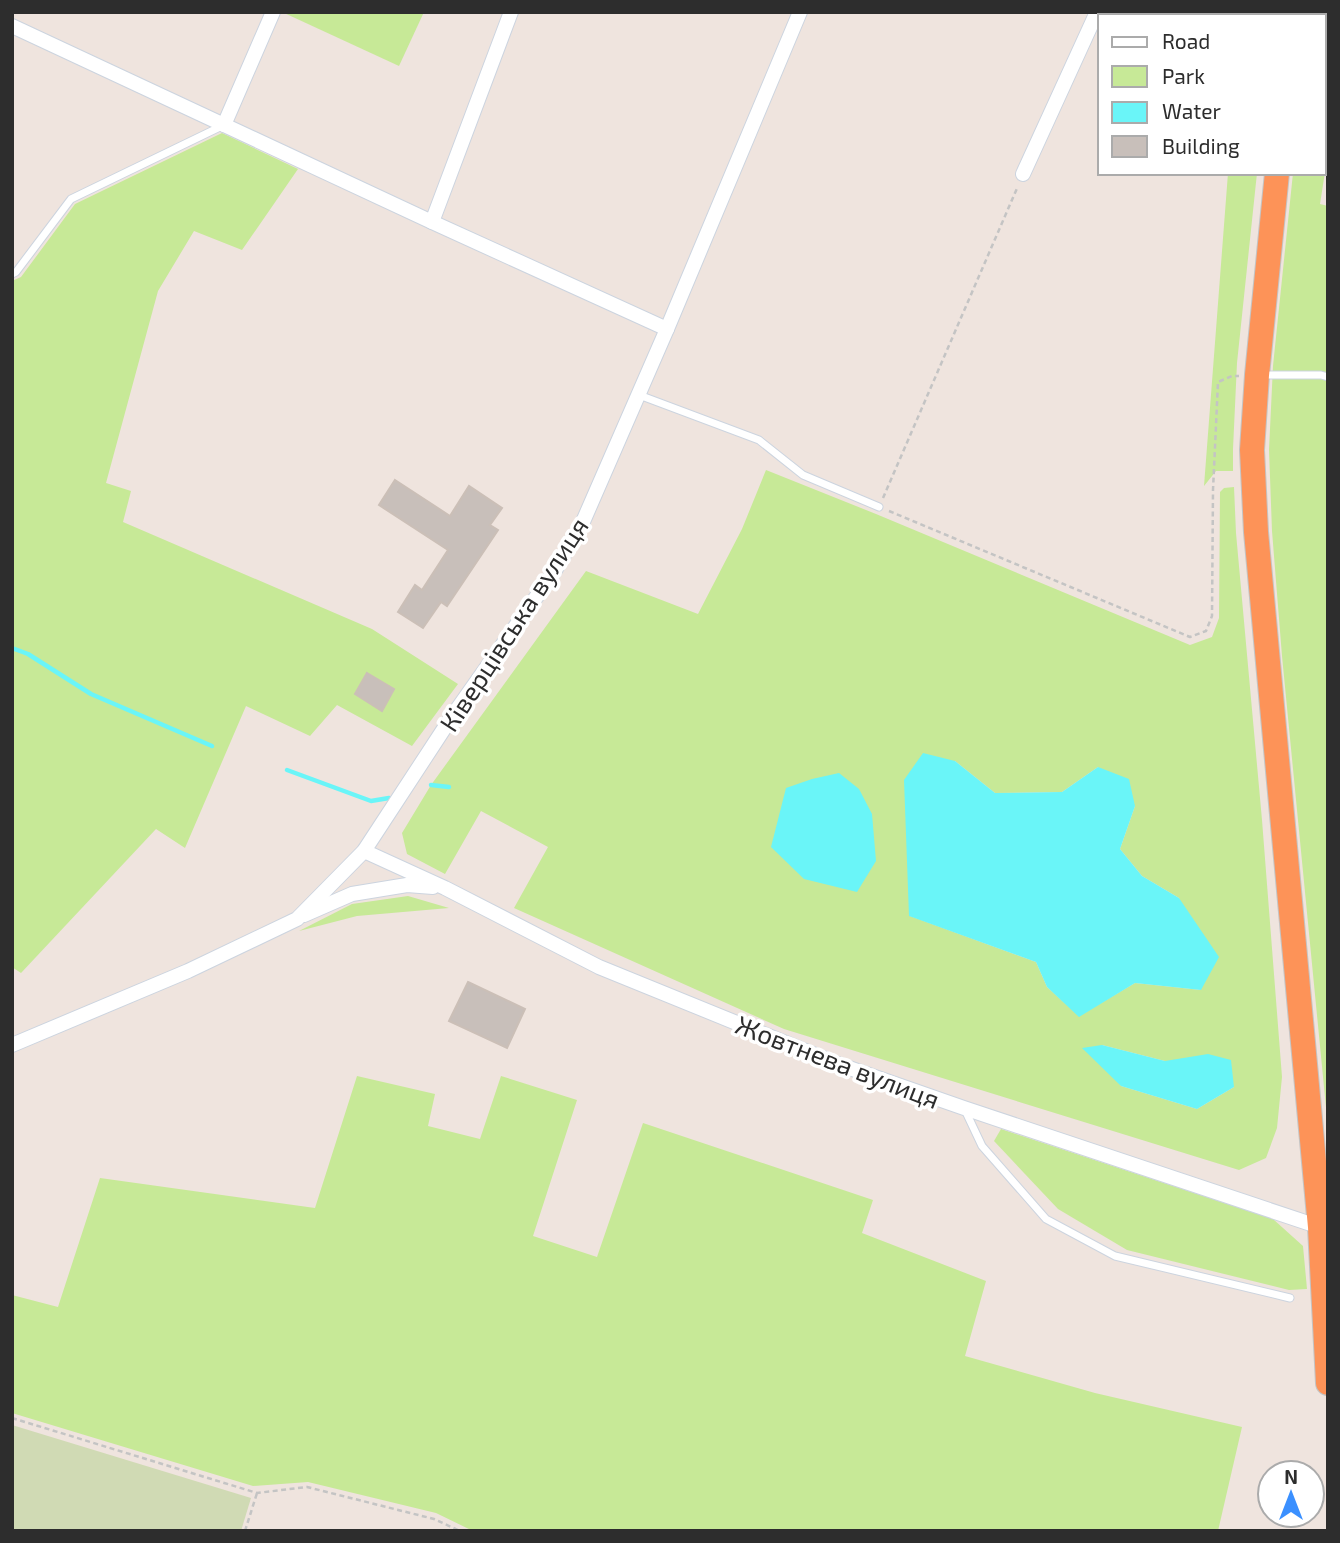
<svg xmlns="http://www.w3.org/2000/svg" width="1340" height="1543" viewBox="0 0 1340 1543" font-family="'Exo 2',sans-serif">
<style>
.green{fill:#c7e997;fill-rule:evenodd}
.cemetery{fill:#d0dab4}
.water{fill:#6af5f8}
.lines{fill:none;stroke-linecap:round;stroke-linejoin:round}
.stream{stroke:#6af5f8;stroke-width:4.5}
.building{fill:#c8bfba;stroke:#cbbfb7;stroke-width:2}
.service-casing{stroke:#ccd4df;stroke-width:9}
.minor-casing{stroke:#ccd4df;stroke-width:16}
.trunk-casing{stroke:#c4c4c4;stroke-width:26}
.path{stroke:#c4c4c4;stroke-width:2.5;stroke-dasharray:5 3.5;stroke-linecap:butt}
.service{stroke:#fff;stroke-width:7}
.minor{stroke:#fff;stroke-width:14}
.trunk{stroke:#fd9358;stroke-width:24}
.labels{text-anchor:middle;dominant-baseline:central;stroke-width:7;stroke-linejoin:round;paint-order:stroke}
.street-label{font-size:26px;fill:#2d2d2d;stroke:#fff}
</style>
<rect width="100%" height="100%" fill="#efe4de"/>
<g class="green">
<path d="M282,12H424L399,66Z"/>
<path d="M1314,12H1328V153L1320,204L1328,206V1128L1282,656L1272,531L1269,450L1273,366L1293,173H1324V16H1314Z"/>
<path d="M222,133L298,169L242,250L194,231L158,291L106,483L131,491L123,522L372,629L458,684L412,746L337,705L310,736L246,706L185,848L156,829L21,973L12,967V281L21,277L75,204Z"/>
<path d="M1228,173H1257L1237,363L1233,449V471H1216L1204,486Z"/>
<path d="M766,470L876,514L1190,645L1212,637L1219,618L1220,492L1224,488L1234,487L1236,533L1262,820L1282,1077L1277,1128L1266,1158L1239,1170L784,1029L514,908L548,847L481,811L445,874L407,854L402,833L431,785L586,571L698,614L742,529ZM955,761L995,793L1062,792L1098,767L1135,806L1120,849L1142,876L1179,898L1201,990L1135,983L1079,1016L1047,987L1036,962L910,916ZM1102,1045L1165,1061L1234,1087L1197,1109L1121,1086Z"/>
<path d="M408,896L449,908L357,916L299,931L352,904Z"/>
<path d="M357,1076L435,1094L428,1126L480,1139L501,1076L577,1100L533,1236L597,1257L643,1123L873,1200L862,1233L986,1281L965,1356L1095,1393L1242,1427L1218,1531H473L436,1513L308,1482L253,1486L12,1413V1295L58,1307L100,1178L315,1208Z"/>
<path d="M1001,1129L1273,1219L1303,1246L1307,1289L1289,1290L1127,1250L1058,1209L994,1141Z"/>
</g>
<path class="cemetery" d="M12,1425L251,1498L241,1531H12Z"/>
<g class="water">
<path d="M923,753L955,761L995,793L1062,792L1098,767L1129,779L1135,806L1120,849L1142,876L1179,898L1219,957L1201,990L1135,983L1079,1017L1047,987L1036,962L909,916L904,780Z"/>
<path d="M839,773L859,789L872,814L876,861L857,892L804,879L771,847L786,788L812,779Z"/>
<path d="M1102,1045L1165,1061L1208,1054L1231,1060L1234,1087L1197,1109L1121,1086L1082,1048Z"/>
</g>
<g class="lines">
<g class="stream">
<path d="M12,648L28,654L91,694L212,746"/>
<path d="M287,770L371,801L389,798"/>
<path d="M431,785L449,787"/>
</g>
</g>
<g class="building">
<path d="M395,480L450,516L469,486L502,508L490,525L498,530L447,606L441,602L423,628L398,612L415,585L422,590L448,550L379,505Z"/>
<path d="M367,673L394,689L382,711L355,694Z"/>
<path d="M468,982L525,1009L507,1048L449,1021Z"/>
</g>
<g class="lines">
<g class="service-casing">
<g id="service">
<path d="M12,274L16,272L71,199L224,125"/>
<path d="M1261,375H1321L1328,377"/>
<path d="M639,395L759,440L803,475L879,507"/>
<path d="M965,1110L982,1146L1046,1219L1115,1256L1290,1298"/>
</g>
</g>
<g class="minor-casing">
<g id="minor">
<path d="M12,26L432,222L667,329"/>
<path d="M224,125L273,12"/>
<path d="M1023,174L1097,12"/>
<path d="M432,222L511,12"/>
<path d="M364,851L445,888L599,967L835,1063L964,1108L1320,1227L1324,1230"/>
<path d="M304,915L352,894L407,885L433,887"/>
<path d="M12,1045L188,971L297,919L364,851L453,715L554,572L582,524L667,329L800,12"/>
</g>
</g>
<g class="trunk-casing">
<g id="trunk">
<path d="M1297,16L1298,12"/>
<path d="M1277,173L1257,375L1252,450L1256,532L1320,1227L1328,1383"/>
</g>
</g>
<g class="path">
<path d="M883,498L1018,186"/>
<path d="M889,511L1190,637L1206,631L1212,616L1213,490L1218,382L1232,376H1239"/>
<path d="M12,1418L257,1493L307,1487L434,1519L460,1531"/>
<path d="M245,1531L257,1493"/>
</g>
<use href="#service" class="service"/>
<use href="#minor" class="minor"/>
<use href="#trunk" class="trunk"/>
</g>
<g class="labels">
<g class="street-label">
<text transform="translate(513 624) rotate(-57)">Ківерцівська вулиця</text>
<text transform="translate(838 1061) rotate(21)">Жовтнева вулиця</text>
</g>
</g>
<rect width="1340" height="1543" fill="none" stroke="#2d2d2d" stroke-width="28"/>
<rect x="1098" y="14" width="228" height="161" fill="#ffffff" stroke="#ababab" stroke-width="2"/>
<rect x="1112" y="37" width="35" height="10" fill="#ffffff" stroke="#ababab" stroke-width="2"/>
<text x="1162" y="49" font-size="21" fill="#2d2d2d">Road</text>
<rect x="1112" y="66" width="35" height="21" fill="#c7e997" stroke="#ababab" stroke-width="2"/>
<text x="1162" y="84" font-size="21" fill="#2d2d2d">Park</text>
<rect x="1112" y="102" width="35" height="21" fill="#6af5f8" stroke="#ababab" stroke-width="2"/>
<text x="1162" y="119" font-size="21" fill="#2d2d2d">Water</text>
<rect x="1112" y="136" width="35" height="21" fill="#c8bfba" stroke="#ababab" stroke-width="2"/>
<text x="1162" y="154" font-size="21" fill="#2d2d2d">Building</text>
<g transform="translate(1291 1494)"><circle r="33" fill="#ffffff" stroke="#ababab" stroke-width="2"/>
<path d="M0-5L12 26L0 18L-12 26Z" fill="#3b90ff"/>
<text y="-10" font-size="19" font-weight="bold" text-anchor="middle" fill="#2d2d2d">N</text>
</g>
</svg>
